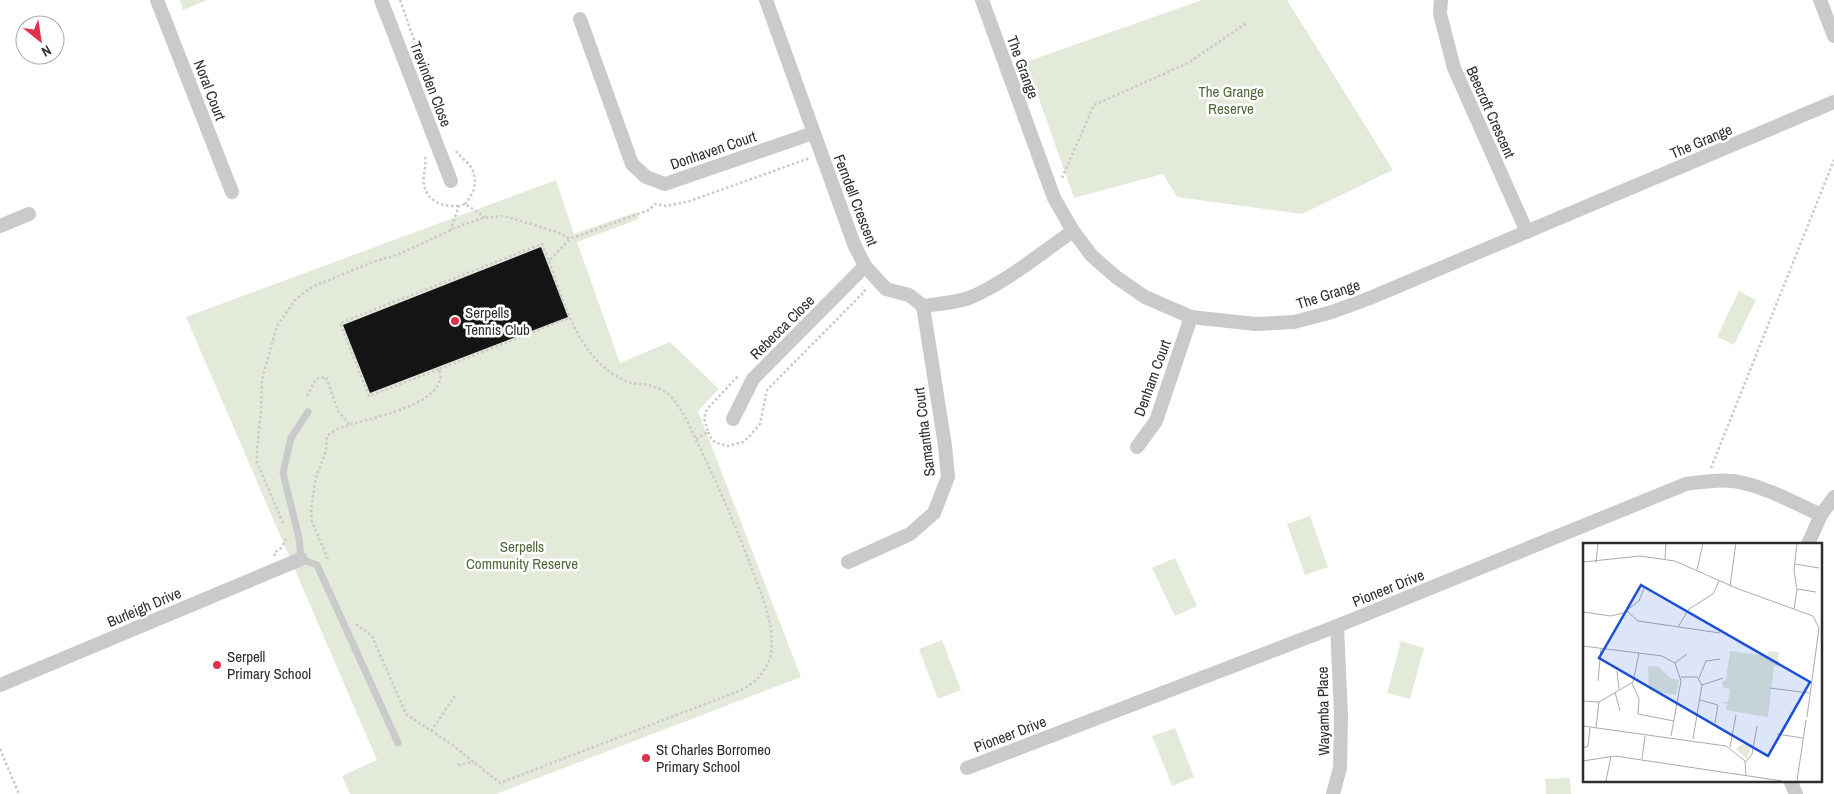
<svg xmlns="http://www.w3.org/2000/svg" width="1834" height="794" viewBox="0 0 1834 794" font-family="'Archivo Narrow',sans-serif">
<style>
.green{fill:#e4eada}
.building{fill:#141414}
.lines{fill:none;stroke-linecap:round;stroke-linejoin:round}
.path{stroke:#cacaca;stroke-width:2.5;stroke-dasharray:2.5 2.5;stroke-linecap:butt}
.lane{stroke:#cacaca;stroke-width:7}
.street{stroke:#cacaca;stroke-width:14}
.poi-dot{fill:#e0324c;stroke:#fff;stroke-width:2}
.labels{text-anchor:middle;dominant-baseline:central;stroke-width:5;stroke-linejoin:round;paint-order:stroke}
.street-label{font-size:15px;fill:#2d2d2d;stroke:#fff}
.park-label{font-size:15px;fill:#53673b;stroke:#fff}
.poi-label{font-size:15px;fill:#2d2d2d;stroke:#fff;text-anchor:start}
.inset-road{fill:none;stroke:#ababab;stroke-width:1}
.view{fill:#1d4ed8;fill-opacity:0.15;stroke:#1d4ed8;stroke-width:2.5}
.inset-edge{fill:none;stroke:#2d2d2d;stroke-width:2.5}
</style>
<rect width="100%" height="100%" fill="#fff"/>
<g class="green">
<path d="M180,0H207L183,10Z"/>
<path d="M1202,0H1287L1393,170L1302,214L1177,197L1163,174L1074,198L1026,62Z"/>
<path d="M556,180L574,234L636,212L639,219L577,242L620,363L670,342L719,389L698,411L801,677L496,794H350L342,776L377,760L186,317Z"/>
<path d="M1739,291L1756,300L1734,345L1717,337Z"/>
<path d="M1310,516L1328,567L1305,575L1287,524Z"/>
<path d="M1175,558L1197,606L1175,616L1152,568Z"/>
<path d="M942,640L961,690L938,699L919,649Z"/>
<path d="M1401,641L1424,648L1410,699L1387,693Z"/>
<path d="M1175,728L1194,777L1172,786L1152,736Z"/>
<path d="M1570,778L1571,794H1546L1545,779Z"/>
</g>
<path class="building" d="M541,247L568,317L370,393L343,325Z"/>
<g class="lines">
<g class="path">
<path d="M400,0L422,62"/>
<path d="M456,151C459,156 464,159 468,163C479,177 476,191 465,204"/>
<path d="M425,157C427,166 422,176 424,185C427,202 444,207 459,206"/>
<path d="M1062,178L1094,105L1188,63L1248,22"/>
<path d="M450,231L459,206L465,204L485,217"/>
<path d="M439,369L369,396L340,323L542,244L549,261"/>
<path d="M307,396L316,379L326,377L338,411L350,425"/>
<path d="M708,432L711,438L716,443L728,446L743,442L749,437L760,424L767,390L865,291L862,287"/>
<path d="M696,439L708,432L704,418L707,409L738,376"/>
<path d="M1711,468L1834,160"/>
<path d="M283,523L257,462V449L261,411L262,379L277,326L296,299L312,287L370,263L399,254L462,225L483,218L504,216L557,232L570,239"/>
<path d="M275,556L274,553L281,548L287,538"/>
<path d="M328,559L312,522L311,510L316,477L326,451L327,436C331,433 335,430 340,428C364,419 433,408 440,380C441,377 440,372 439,369L569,318"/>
<path d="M356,624L372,636L406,714L451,744L500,783L739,691C756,683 768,671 771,652C775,625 762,596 753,572C737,529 719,487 699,446C692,432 686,416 676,403C671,394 658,387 648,385C641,383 633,385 626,381C579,360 565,306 549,261L570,239L649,210L655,204L666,206L690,201L807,159V161"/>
<path d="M431,731L455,696"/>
<path d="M0,749L19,794"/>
<path d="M458,765L474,762"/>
</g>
<path class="lane" d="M308,412L291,438L283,473L299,538L301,559L317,565L398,743"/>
<g class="street">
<path d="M157,0L232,192"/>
<path d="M381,0L451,181"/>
<path d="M766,0L854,244L865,266L886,289L909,295L923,306C938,304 954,303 969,298C1004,284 1041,253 1073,231"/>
<path d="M982,0L1054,198L1073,231L1092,256L1116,277L1145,297L1191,317L1256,324L1294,322L1332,312L1370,298L1834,102"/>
<path d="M1441,0L1440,14L1454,68L1527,232"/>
<path d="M1820,0L1834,36"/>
<path d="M580,19L632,164L646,177L665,184L813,133"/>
<path d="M0,226L29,214"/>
<path d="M733,419L753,379L865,266"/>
<path d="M1137,447L1156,421L1191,317"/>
<path d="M1808,544L1821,515L1834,497"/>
<path d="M848,562L910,534L934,513L948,477L945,446L923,306"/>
<path d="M0,685L301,559"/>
<path d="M967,768L1337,626L1686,484C1701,482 1718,479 1733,481C1763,485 1794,503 1821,515"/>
<path d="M1790,780L1796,794"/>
<path d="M1333,794L1340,768L1341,715L1337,626"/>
</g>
</g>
<g class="poi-dot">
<circle cx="455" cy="321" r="5"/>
<circle cx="217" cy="665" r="5"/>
<circle cx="646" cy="758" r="5"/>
</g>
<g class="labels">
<g class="street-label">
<text transform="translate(1023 67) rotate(70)">The Grange</text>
<text transform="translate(431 84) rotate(69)">Trevinden Close</text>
<text transform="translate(210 90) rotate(69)">Noral Court</text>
<text transform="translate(1491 112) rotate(66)">Beecroft Crescent</text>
<text transform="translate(1701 141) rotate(-23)">The Grange</text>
<text transform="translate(713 150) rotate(-19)">Donhaven Court</text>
<text transform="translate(856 200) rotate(69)">Ferndell Crescent</text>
<text transform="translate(1328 294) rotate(-18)">The Grange</text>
<text transform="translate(782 327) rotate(-45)">Rebecca Close</text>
<text transform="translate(1152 378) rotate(-70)">Denham Court</text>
<text transform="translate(924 432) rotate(-97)">Samantha Court</text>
<text transform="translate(1388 588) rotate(-22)">Pioneer Drive</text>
<text transform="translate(144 607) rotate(-23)">Burleigh Drive</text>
<text transform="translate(1323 711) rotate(-91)">Wayamba Place</text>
<text transform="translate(1010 734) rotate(-21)">Pioneer Drive</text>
</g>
<g class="park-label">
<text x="1231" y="91">The Grange<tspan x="1231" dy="17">Reserve</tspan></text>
<text x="522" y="546">Serpells<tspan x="522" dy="17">Community Reserve</tspan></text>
</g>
<g class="poi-label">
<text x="465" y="312">Serpells<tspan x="465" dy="17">Tennis Club</tspan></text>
<text x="227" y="656">Serpell<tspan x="227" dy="17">Primary School</tspan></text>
<text x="656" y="749">St Charles Borromeo<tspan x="656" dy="17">Primary School</tspan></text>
</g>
</g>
<g transform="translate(1583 543)">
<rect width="239" height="239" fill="#fff"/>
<path d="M147,108L184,113L185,108L196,109L195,123H191L185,174L143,167L144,161L138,159H145L147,146L141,145L139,139L143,137ZM65,123L76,124L87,135L96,137L93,152L66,147ZM159,201L169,202L164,216L153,206Z" fill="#e4eada"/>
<path class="inset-road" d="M82,16L83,0M0,19L57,13L92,18L153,45L230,73L236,85L224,174M13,20L15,0M212,21L236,25M114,27L120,0M147,43L153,0M214,46L233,49M211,66L214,47L211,27L214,0M44,68L55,78L137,90M0,69L28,73L40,70L56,58L62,43M95,84L106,66L130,51L136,38M0,103L79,113L92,120L98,138L88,193M92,120L104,111M34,128L36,146M98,134H114L119,142L110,196M116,135L123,118L137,116M15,138L18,105M49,140L56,156L55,171L91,178M119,142L140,135M187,145L226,150M32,149L37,168M117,157L135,162L132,180M0,158L16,159L50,139L56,110M0,183L143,203L162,218L163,233M13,185L16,159M194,191L220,195M147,204L153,172M0,205L5,203L7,185M59,216L62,193M0,218L32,213L199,238M163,219L169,211L174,183M23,238L28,213M214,238L223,177"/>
<path class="view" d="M58,42L227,139L185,213L16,115Z"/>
<rect width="239" height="239" class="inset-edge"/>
</g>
<g transform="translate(40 40) rotate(150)"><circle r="24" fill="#ffffff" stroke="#ababab"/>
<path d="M0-4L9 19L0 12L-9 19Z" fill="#e0324c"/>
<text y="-8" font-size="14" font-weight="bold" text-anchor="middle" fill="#2d2d2d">N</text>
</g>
</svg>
